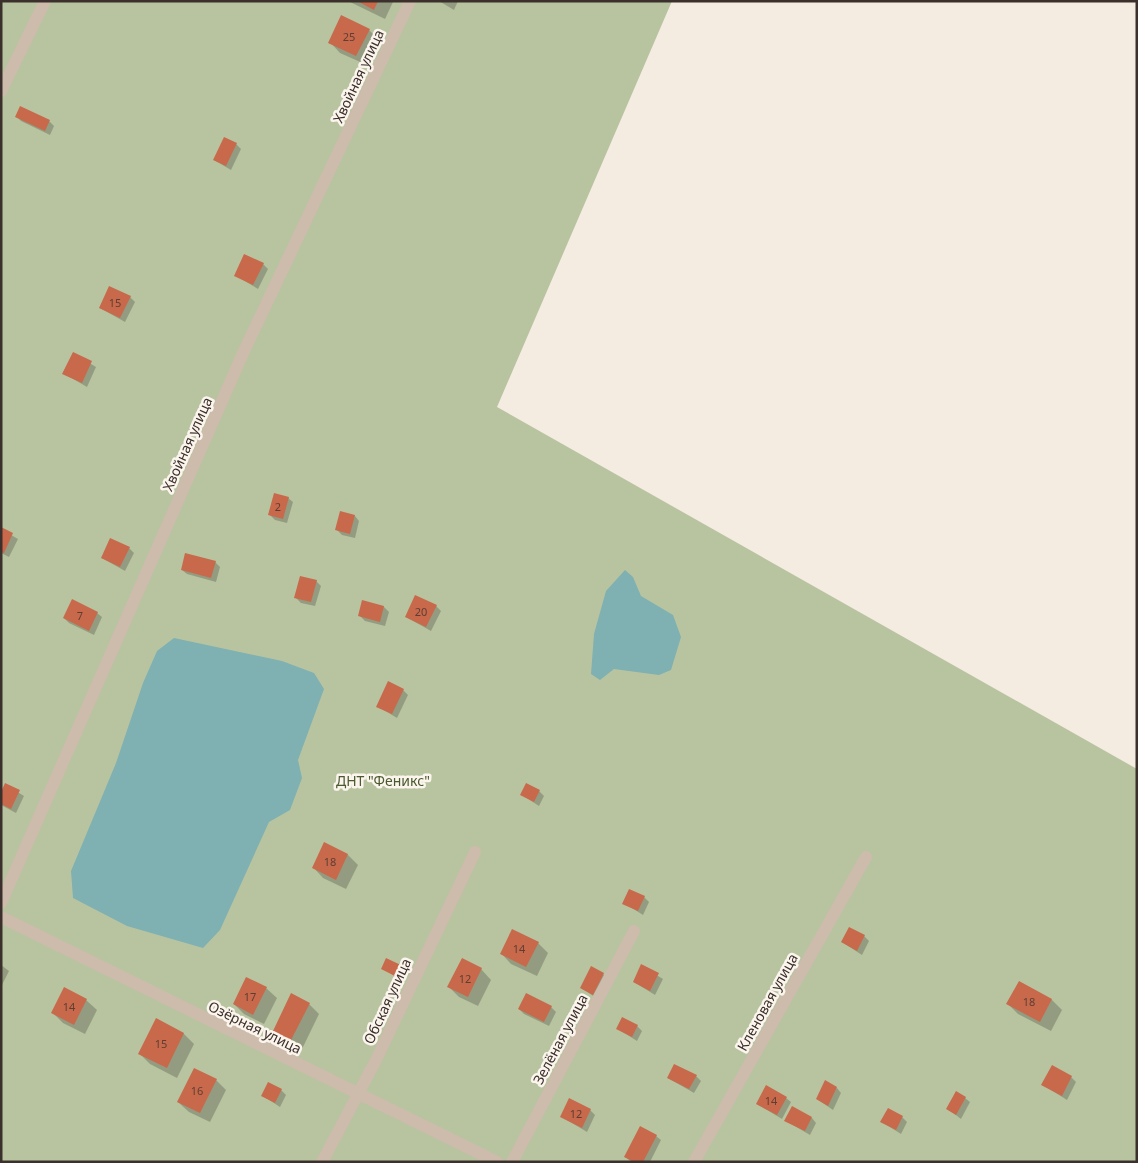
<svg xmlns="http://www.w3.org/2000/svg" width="1138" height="1163" viewBox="0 0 1138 1163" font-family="'Noto Sans',sans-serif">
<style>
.green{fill:#b8c4a0}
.water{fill:#7fb0b2}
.shadow{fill:#0003}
.building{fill:#c8694b}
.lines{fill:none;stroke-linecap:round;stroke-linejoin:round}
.minor{stroke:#cdbbac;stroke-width:12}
.labels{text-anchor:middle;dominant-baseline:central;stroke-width:5;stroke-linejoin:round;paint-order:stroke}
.number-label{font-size:11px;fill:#5e3e33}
.street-label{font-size:14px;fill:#3b302b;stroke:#fbf5ee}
.park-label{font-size:14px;fill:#4a5a2e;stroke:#fbf5ee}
</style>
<rect width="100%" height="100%" fill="#f4ebe1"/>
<path class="green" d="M1,1H672L497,407L1137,769V1162H1Z"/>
<g class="water">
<path d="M625,570L633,577L641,596L673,615L681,637L671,670L659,675L614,669L600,680L591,674L594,634L606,591Z"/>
<path d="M174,638L282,661L314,673L324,689L298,760L302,778L290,810L269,822L220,930L203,948L127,926L73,898L71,871L116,763L143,683L157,651Z"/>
</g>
<g class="shadow">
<path d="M348,1H391L393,2L385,19Z"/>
<path d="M439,1H458L454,10Z"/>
<path d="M369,30L379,40L367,65L340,53L330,42Z"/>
<path d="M16,116L49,121L54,126L50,135L21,121Z"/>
<path d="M236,144L241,149L231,170L214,160Z"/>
<path d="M263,264L268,269L258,289L235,275Z"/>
<path d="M130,297L135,302L125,322L100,308Z"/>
<path d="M73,353L96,367L87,387L63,373Z"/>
<path d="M288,498L293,502L287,523L275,520L270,515Z"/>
<path d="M355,516L359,521L355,538L342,535L337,530Z"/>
<path d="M1,529L18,539L9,557L1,553Z"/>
<path d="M129,548L134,553L125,571L102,558Z"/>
<path d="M215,562L220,567L216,582L187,574L182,570Z"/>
<path d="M316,581L321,586L315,606L301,603L296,598Z"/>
<path d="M363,602L384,607L389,612L385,626L365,621L360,616Z"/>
<path d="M436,606L441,611L431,631L406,617Z"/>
<path d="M97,613L102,617L94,635L69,623L64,618Z"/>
<path d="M403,690L408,695L397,718L377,706Z"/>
<path d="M6,785L24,796L16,813L1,805V795Z"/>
<path d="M539,791L544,796L539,806L522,795Z"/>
<path d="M325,844L348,855L358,865L346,889L323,878L313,867Z"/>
<path d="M644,897L649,902L643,915L624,903Z"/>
<path d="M864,936L869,941L862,955L842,942Z"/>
<path d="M538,943L548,953L537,976L511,964L501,953Z"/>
<path d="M1,965L9,971L1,987Z"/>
<path d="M642,966L663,979L655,995L634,982Z"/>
<path d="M382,968H404L409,973L404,982Z"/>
<path d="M481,969L491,980L478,1006L459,997L449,987Z"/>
<path d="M603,974L608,979L598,999L581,988Z"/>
<path d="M1019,983L1052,1000L1062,1010L1051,1031L1018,1014L1008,1004Z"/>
<path d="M266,988L277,998L264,1024L244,1014L234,1004Z"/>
<path d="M86,1000L97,1010L85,1034L63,1023L53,1013Z"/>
<path d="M309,1004L319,1014L302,1049L285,1041L274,1031Z"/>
<path d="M551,1007L556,1012L549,1026L524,1014L519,1009Z"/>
<path d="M156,1020L184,1034L194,1044L177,1078L150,1064L140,1054Z"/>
<path d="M637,1026L642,1031L637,1041L618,1029Z"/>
<path d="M696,1076L701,1081L694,1093L668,1078Z"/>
<path d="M1071,1077L1076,1082L1067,1100L1043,1085Z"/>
<path d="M216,1080L226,1090L210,1122L189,1112L178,1102Z"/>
<path d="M837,1088L841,1093L833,1110L817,1099Z"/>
<path d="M281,1090L286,1095L280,1107L263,1096Z"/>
<path d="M786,1098L791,1102L782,1119L757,1104Z"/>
<path d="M965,1098L970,1102L961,1119L948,1109Z"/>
<path d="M590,1110L595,1115L587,1132L562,1117Z"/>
<path d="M902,1117L907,1122L901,1134L882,1122Z"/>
<path d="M812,1118L816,1123L810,1135L786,1121Z"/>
<path d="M656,1136L661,1140L650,1162H631L626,1157Z"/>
</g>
<g class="building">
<path d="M357,1H378L374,10Z"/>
<path d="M341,15L370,29L356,56L328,43Z"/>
<path d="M20,106L50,120L45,131L15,117Z"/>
<path d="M224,137L237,143L226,166L213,160Z"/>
<path d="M244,254L264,263L253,285L234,276Z"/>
<path d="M109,286L131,296L120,318L99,308Z"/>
<path d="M73,352L92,361L82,383L62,374Z"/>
<path d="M274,493L289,497L283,519L268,515Z"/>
<path d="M340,511L355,515L350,534L335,530Z"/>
<path d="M1,527L13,533L4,553L1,552Z"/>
<path d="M110,538L130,547L120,567L101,558Z"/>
<path d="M185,553L216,561L211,578L181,570Z"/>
<path d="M300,576L317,580L311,602L294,598Z"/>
<path d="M415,595L437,605L426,627L405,617Z"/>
<path d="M72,599L98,612L89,631L63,618Z"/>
<path d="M362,600L384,606L380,622L358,616Z"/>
<path d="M388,681L404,689L392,714L376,707Z"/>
<path d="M5,783L20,790L11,809L1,804V792Z"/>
<path d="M526,783L540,790L534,802L520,795Z"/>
<path d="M324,842L348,854L336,880L312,868Z"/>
<path d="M629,889L645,896L638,911L622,904Z"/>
<path d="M849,927L865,935L857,951L841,942Z"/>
<path d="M512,929L539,942L526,967L500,954Z"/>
<path d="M386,958L405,967L399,978L381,969Z"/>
<path d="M462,958L482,968L468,997L447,987Z"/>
<path d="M641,964L659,973L650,991L633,982Z"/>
<path d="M591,966L604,973L593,995L580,988Z"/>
<path d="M246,977L267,987L253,1015L233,1004Z"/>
<path d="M1019,981L1052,999L1040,1022L1006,1004Z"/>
<path d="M64,987L87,999L74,1025L51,1013Z"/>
<path d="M291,993L310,1003L291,1040L273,1031Z"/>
<path d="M526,993L552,1006L544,1022L518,1009Z"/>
<path d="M622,1017L638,1025L632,1037L616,1029Z"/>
<path d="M156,1018L184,1033L167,1068L138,1054Z"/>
<path d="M674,1064L697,1075L689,1089L667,1078Z"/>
<path d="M1052,1065L1072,1076L1062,1096L1041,1085Z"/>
<path d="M194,1068L217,1079L200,1113L177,1102Z"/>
<path d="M825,1080L837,1087L828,1106L816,1099Z"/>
<path d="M268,1082L282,1089L275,1103L261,1096Z"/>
<path d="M766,1085L787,1097L777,1115L756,1104Z"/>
<path d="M956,1091L966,1097L956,1115L946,1109Z"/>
<path d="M569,1098L591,1109L582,1128L560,1117Z"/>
<path d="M792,1106L812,1117L805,1131L784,1121Z"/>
<path d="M888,1108L903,1116L896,1130L880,1122Z"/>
<path d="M640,1126L657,1135L643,1162H634L624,1157Z"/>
</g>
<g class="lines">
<g class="minor">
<path d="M1,91L45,1"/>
<path d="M1,903L244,351L410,1"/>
<path d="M1,917L497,1162"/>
<path d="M322,1162L375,1062L475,852"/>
<path d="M512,1162L634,931"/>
<path d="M694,1162L866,857"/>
</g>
</g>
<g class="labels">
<g class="number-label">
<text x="349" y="36">25</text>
<text x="115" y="302">15</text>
<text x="278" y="506">2</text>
<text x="421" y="611">20</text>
<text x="80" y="615">7</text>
<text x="330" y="861">18</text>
<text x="519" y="948">14</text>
<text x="465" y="978">12</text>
<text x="250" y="996">17</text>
<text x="1029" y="1001">18</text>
<text x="69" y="1006">14</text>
<text x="161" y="1043">15</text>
<text x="197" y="1090">16</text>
<text x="771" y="1100">14</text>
<text x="576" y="1113">12</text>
</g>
<g class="street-label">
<text transform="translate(358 76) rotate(-65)">Хвойная улица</text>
<text transform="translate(187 444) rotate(-66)">Хвойная улица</text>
<text transform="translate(387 1001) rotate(-65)">Обская улица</text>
<text transform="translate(767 1002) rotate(-61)">Кленовая улица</text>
<text transform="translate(255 1027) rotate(26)">Озёрная улица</text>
<text transform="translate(560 1039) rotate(-62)">Зелёная улица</text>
</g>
<g class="park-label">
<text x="383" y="780">ДНТ "Феникс"</text>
</g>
</g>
<rect width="1138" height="1163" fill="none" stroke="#3b302b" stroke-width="5"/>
</svg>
